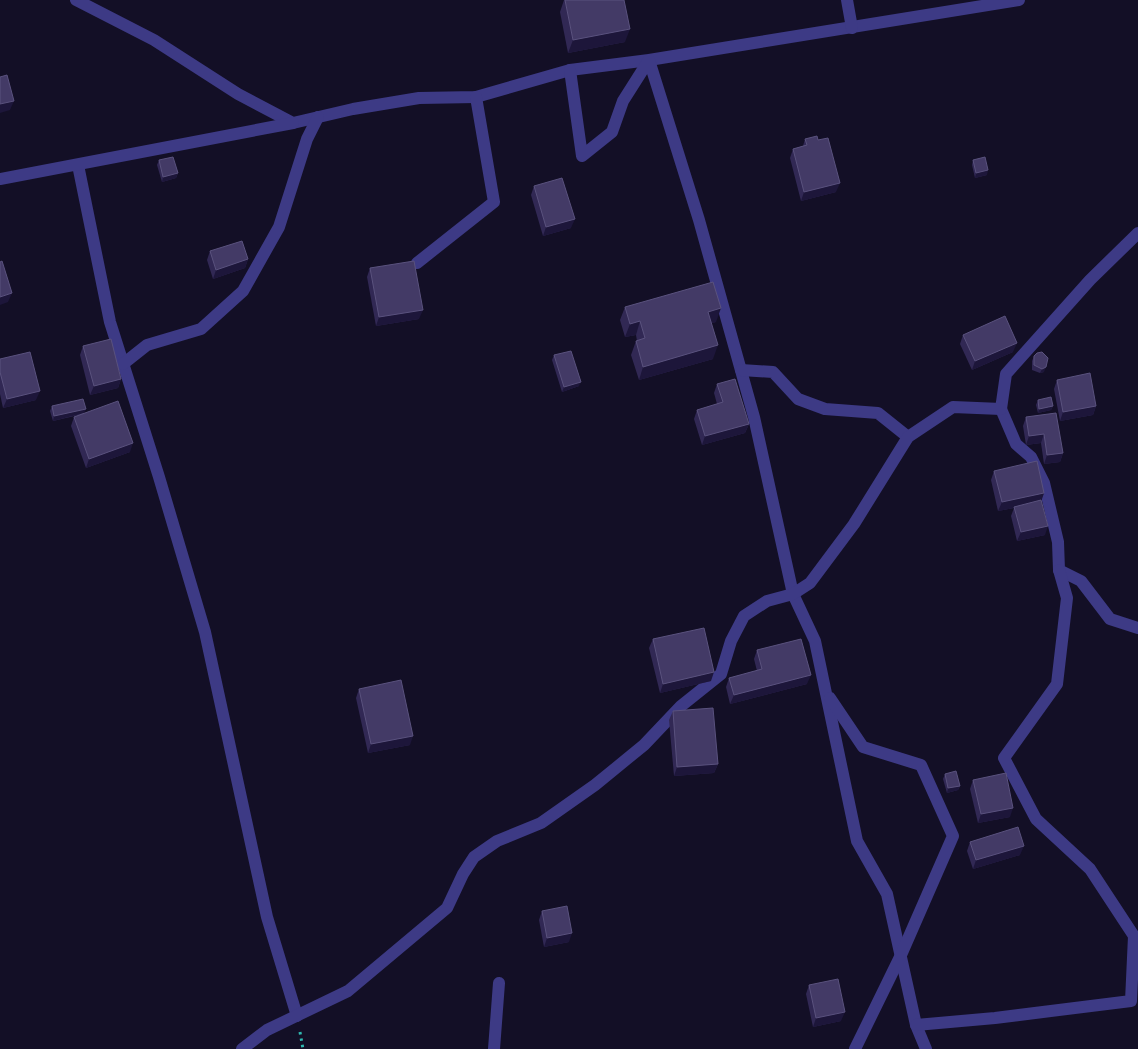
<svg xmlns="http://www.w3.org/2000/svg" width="1138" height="1049" viewBox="0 0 1138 1049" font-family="Figtree,sans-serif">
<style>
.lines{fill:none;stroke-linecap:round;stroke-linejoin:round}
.path{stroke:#2fb8b0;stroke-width:3;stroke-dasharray:2.5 4;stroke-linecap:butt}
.minor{stroke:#3d3a85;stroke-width:12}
.wall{fill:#312854}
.shaded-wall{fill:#1d163a}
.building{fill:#433a66;stroke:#5a527e}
</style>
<rect width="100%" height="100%" fill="#130f26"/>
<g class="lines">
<path class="path" d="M300,1032L303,1049"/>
<g class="minor">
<path d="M76,0L154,40L238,94L293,123L353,109L419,98L476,97L570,70L649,60L1019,0"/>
<path d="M847,0L852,28"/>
<path d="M570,70L582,156L612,132L623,101L649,60L699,220L754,417L793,594L815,641L857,841L887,894L916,1025L926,1049"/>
<path d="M78,165L110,322L159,477L205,632L267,917L297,1016"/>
<path d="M0,179L293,123"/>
<path d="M417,263L494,202L476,97"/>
<path d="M123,364L147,345L201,329L243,291L279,227L307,139L318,117"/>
<path d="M741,370L773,372L798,399L825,409L878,413L908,437"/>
<path d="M1001,409L1016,444L1031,457L1044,483L1058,542L1059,570L1081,581L1110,619L1138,628"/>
<path d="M830,698L863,747L921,765L953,836L901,955L855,1049"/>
<path d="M916,1025L995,1018L1131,1001L1134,936L1090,869L1036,819L1004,758L1057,684L1067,598L1059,570"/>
<path d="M242,1049L267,1030L348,991L447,908L463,874L474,857L497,841L541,823L595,785L644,745L681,706L721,674L731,641L744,616L767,601L793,594L810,583L854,524L908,437L953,407L1001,409L1006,374L1090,280L1138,233"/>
<path d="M494,1049L499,983"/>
</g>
</g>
<g class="wall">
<path d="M564,0H624L625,42L568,53L560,12Z"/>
<path d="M805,139L836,192L801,201L790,158L793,149L803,146Z"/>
<path d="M159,160L178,173L176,178L162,182L157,165Z"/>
<path d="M973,160L987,175L975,178L972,165Z"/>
<path d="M534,186L571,228L543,236L531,195Z"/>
<path d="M210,251L248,259L245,268L213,279L207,260Z"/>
<path d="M370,268L419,319L376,326L367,277Z"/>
<path d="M625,307L716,322L711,323L713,359L639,380L631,355L636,341H637L636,335L625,337L620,320Z"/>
<path d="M963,335L1013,352L972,370L960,344Z"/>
<path d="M83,346L121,379L118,388L90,395L80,355Z"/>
<path d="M554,355L579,386L562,392L552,360Z"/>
<path d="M1034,356L1044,372L1040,373L1032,370V361Z"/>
<path d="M0,359L36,400L3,408L0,394Z"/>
<path d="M1057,380L1096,406L1093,415L1060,421L1054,389Z"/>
<path d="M717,384L749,424L745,433L702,445L694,419L697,410L717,404L714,393Z"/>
<path d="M1038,400L1053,406L1051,410L1038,413L1036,405Z"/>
<path d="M52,406L84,413L130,452L86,468L71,426L74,417L83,414L53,421L50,411Z"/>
<path d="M1026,417L1063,453L1060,462L1044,464L1041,443L1026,445L1023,426Z"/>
<path d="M994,471L1044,493L1041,500L1045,535L1017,541L1011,516L1014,508L998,511L991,480Z"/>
<path d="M653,639L711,681L660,693L649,648Z"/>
<path d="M757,650L807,684L730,704L726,687L729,678L757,671L754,659Z"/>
<path d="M359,689L410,745L368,753L356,698Z"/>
<path d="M673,711L718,764L714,773L674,776L669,720Z"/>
<path d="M945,774L960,786L958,790L947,793L943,779Z"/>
<path d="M973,780L1010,817L978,823L970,789Z"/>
<path d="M970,842L1020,855L973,869L967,851Z"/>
<path d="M542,911L569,942L544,947L539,920Z"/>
<path d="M809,985L841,1021L813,1027L806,994Z"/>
</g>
<g class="shaded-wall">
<path d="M630,29L625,42L568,53L573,40Z"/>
<path d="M14,101L10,110L0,113V104Z"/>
<path d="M988,170L987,175L975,178L976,173Z"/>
<path d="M178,173L176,178L162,182L163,177Z"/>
<path d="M840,183L836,192L801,201L804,192Z"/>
<path d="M575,219L571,228L543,236L546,227Z"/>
<path d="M248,259L245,268L213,279L216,270Z"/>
<path d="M12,293L8,302L0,305V297Z"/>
<path d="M721,308L716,322L703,325L708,312Z"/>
<path d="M423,310L419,319L376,326L379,317Z"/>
<path d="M640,321L636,335L625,337L630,324Z"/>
<path d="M1017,343L1013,352L972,370L975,361Z"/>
<path d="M718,345L713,359L639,380L643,367Z"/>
<path d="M1046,367L1044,372L1040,373L1042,369Z"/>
<path d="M121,379L118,388L90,395L94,386Z"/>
<path d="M581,382L579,386L562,392L564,387Z"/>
<path d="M40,391L36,400L3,408L7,399Z"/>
<path d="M1053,406L1051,410L1038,413L1039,409Z"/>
<path d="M1096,406L1093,415L1060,421L1063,412Z"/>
<path d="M86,409L84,413L53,421L54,416Z"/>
<path d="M749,424L745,433L702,445L705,436Z"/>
<path d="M1044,434L1041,443L1026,445L1029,436Z"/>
<path d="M133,443L130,452L86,468L89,459Z"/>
<path d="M1063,453L1060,462L1044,464L1047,455Z"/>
<path d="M1044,493L1041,502L1014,507V508L998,511L1002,502Z"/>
<path d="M1048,526L1045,535L1017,541L1021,532Z"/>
<path d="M714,672L711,681L660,693L663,684Z"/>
<path d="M811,675L807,684L730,704L734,695Z"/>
<path d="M413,736L410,745L368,753L371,744Z"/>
<path d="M718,764L714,773L674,776L677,767Z"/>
<path d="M960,786L958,790L947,793L948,788Z"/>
<path d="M1013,808L1010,817L978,823L981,814Z"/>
<path d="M1024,846L1020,855L973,869L976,860Z"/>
<path d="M572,933L569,942L544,947L547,938Z"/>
<path d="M845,1012L841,1021L813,1027L816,1018Z"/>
</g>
<g class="building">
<path d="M565,0H624L630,29L573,40Z"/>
<path d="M7,75L14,101L0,104V77Z"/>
<path d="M817,136L818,140L828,138L840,183L804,192L793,149L807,145L805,139Z"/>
<path d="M173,157L178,173L163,177L159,160Z"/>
<path d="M985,157L988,170L976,173L973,160Z"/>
<path d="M562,178L575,219L546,227L534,186Z"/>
<path d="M242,241L248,259L216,270L210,251Z"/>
<path d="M2,261L12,293L0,297V262Z"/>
<path d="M414,261L423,310L379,317L370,268Z"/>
<path d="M713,282L721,308L708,312L718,345L643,367L636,341L645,338L640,321L630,324L625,307Z"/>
<path d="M1005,316L1017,343L975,361L963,335Z"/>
<path d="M111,339L121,379L94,386L83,346Z"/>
<path d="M571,351L581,382L564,387L554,355Z"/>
<path d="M30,352L40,391L7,399L0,372V359Z"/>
<path d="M1042,352L1048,358L1046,367L1042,369L1034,365V356L1037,353Z"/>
<path d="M1090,373L1096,406L1063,412L1057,380Z"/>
<path d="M735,379L749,424L705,436L697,410L723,402L717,384Z"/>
<path d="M1051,397L1053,406L1039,409L1038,400Z"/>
<path d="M83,399L86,409L54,416L52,406Z"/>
<path d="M118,401L133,443L89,459L74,417Z"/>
<path d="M1056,413L1063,453L1047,455L1044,434L1029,436L1026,417Z"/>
<path d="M1037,461L1044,493L1002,502L994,471Z"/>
<path d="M1041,500L1048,526L1021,532L1014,507Z"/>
<path d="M704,628L714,672L663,684L653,639Z"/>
<path d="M801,639L811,675L734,695L729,678L762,669L757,650Z"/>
<path d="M401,680L413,736L371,744L359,689Z"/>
<path d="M713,708L718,764L677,767L673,711Z"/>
<path d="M956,771L960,786L948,788L945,774Z"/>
<path d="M1006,773L1013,808L981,814L973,780Z"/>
<path d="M1018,827L1024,846L976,860L970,842Z"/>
<path d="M567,906L572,933L547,938L542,911Z"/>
<path d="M838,979L845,1012L816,1018L809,985Z"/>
</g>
</svg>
